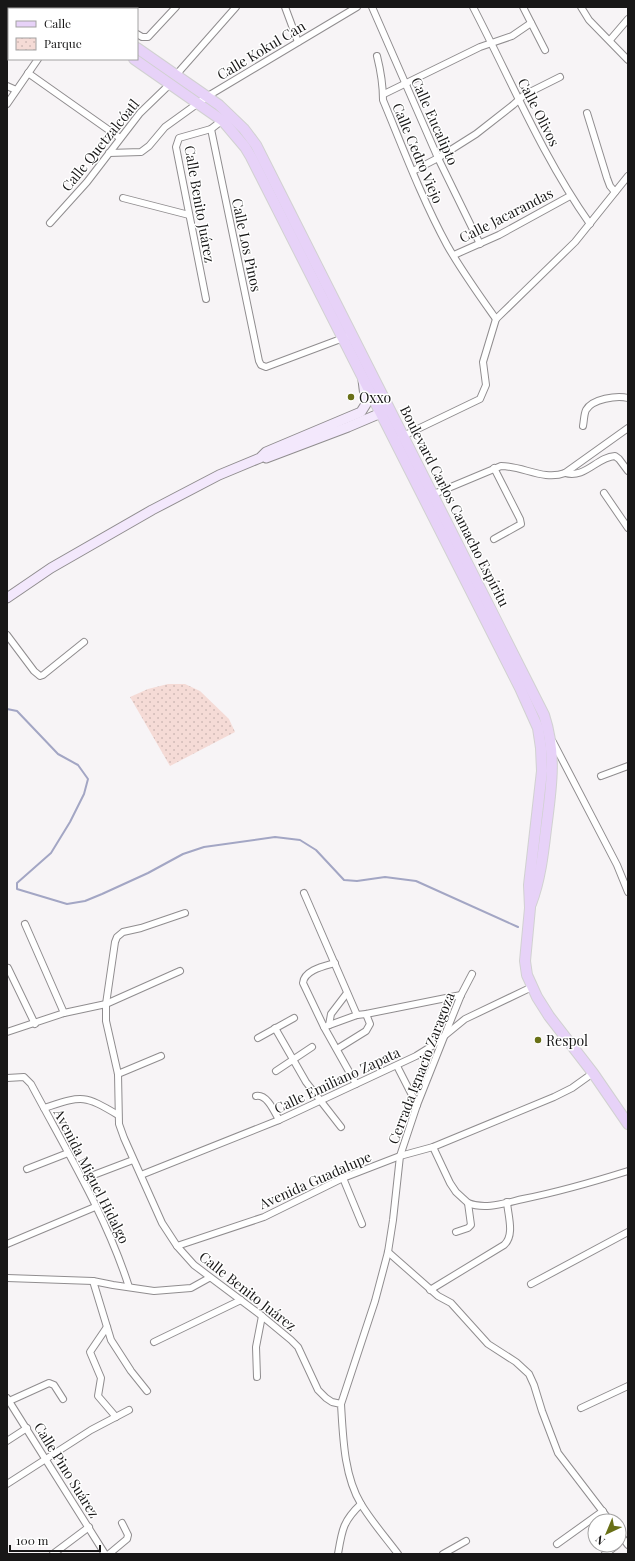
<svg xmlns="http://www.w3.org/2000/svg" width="635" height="1561" viewBox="0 0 635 1561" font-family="'Playfair Display',serif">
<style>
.park{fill:url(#park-dots)}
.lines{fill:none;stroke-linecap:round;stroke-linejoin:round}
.stream{stroke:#a3a6c4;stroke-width:2}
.minor-casing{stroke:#908d8f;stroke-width:8}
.secondary-casing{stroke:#908d8f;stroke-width:11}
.primary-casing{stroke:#d1d1d1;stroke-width:12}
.minor{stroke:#fff;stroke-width:6}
.secondary{stroke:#f3e8fc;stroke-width:9}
.primary{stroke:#e7d2f8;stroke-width:10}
.poi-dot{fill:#697017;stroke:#fff;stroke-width:1.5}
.labels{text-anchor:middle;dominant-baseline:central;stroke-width:3;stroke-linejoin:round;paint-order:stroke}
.street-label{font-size:14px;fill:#181717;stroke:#fff}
.poi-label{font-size:14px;fill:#181717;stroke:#fff;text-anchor:start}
</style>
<defs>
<pattern id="park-dots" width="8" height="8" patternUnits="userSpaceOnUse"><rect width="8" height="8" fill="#f5dbd6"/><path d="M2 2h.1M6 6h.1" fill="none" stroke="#d1bbb7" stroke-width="1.8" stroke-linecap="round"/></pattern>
</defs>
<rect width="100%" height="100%" fill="#f7f4f6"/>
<path class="park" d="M168,684H185L200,691L229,719L235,732L170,766L130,697L148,689Z"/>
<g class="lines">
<path class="stream" d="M7,709L17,711L58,754L78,765L88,779L84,794L70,822L51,853L17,883V889L67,904L85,901L102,894L148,873L183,854L204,847L275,837L300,840L316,850L344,880L357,881L385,877L416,881L518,927"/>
<g class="minor-casing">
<g id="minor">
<path d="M102,7L104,9"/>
<path d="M285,7L298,42"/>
<path d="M372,7L438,158L480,244"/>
<path d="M473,7C511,80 542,156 590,224"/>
<path d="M523,7L545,50"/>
<path d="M581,7L589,20L628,60"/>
<path d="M88,9L90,7"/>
<path d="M137,34L142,37H148L176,7"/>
<path d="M7,35L9,37"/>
<path d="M610,40L628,19"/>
<path d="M377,56C381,72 383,84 383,100C403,148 422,199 447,245C461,270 479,295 496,319"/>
<path d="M28,73L120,138"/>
<path d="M176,75L236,7"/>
<path d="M7,86L16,90"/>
<path d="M384,94L480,47L512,36L531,23"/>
<path d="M7,104L38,59"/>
<path d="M587,113L607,178L610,186L615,192"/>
<path d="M211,129L259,361L261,365L266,367L346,337"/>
<path d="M109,153L141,152L149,146L165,127L208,96L357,7"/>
<path d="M413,171L438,158L476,134L513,105L524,95L560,77"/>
<path d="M123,198L189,215"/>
<path d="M50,223L87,182L140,113L170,84"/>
<path d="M454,255L499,235L570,196"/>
<path d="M206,299L176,147L179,138L211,129L224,119"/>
<path d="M583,426C584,421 584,414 586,410C592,399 617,395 628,398"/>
<path d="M401,437L480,399L486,385L483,362L496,319L575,242L628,176"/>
<path d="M565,473C585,479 597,457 615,456L619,459L628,471"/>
<path d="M604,493L628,528"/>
<path d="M434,494L501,466C523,466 544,481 565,473L628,428"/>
<path d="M494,539L521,524L520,519L494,468"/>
<path d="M7,635L34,671L40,676L43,675L84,642"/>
<path d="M553,742L617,865L628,892"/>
<path d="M601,776L628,766"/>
<path d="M304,893L357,1015"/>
<path d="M185,913L141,928L123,932L117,937L115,942L106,1004V1021L118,1074L119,1124L124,1138L162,1223L177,1246L194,1265L262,1316L291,1340L298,1347L318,1390L326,1398L332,1402L341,1404C343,1437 344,1476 361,1504C372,1522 386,1538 398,1554"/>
<path d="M25,924L64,1013"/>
<path d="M335,963C325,966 304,970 303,983L324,1027L356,1084"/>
<path d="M8,968L35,1024"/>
<path d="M329,1025L331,1014L347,993"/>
<path d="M324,1027L357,1015L366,1014L461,995"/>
<path d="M275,1028L306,1082L341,1127"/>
<path d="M7,1032L64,1013L106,1004L180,971"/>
<path d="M258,1038L294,1018"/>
<path d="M337,1049L366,1031L370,1024L366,1014"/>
<path d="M397,1066L417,1105"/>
<path d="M276,1071L312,1047"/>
<path d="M118,1074L161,1056"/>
<path d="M7,1078L24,1077L31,1084C66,1150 106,1215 129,1287"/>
<path d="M256,1096C267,1094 274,1111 279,1120"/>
<path d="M44,1108C82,1096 83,1094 118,1115"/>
<path d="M433,1147L450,1183L456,1192L468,1203L471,1225L468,1228L456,1232"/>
<path d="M27,1169L68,1153"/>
<path d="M141,1175L279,1120L416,1056L432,1046L465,1019L532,987"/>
<path d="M343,1178L362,1224"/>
<path d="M83,1179L133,1160"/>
<path d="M468,1203C485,1210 505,1203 523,1199C558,1192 593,1182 628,1171"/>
<path d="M7,1244L95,1207"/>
<path d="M177,1246L264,1217L343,1178L400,1156L433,1147L554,1097L572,1088L593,1073"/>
<path d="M388,1252L438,1296L451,1303L488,1344L516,1362L529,1374L534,1385L542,1411L558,1453L610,1521"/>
<path d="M7,1278L93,1281L113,1285L154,1291L191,1288L209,1278"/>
<path d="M93,1281L111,1340L131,1371L147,1391"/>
<path d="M531,1284L628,1232"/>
<path d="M430,1290L504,1245C515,1235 508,1216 507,1202"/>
<path d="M107,1327L90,1352L101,1378L98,1396L116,1417"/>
<path d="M154,1342L241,1300"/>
<path d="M257,1377L256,1347L262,1316"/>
<path d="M7,1398L105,1554"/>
<path d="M7,1402L49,1383L54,1385L63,1399"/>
<path d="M341,1404L375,1301L388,1252L393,1220L400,1156L417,1105L444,1037L461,995L472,974"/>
<path d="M581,1408L628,1386"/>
<path d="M7,1441L27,1428"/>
<path d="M7,1484L91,1430L129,1410"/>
<path d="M619,1533L628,1545"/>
<path d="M557,1544L603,1511"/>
<path d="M53,1554L89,1527"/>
<path d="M109,1554L127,1539L128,1535L122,1523"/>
<path d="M338,1554C342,1530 343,1521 361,1504"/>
<path d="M443,1554L466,1541"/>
<path d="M605,1554L617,1545"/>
</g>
</g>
<g class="secondary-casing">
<g id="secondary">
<path d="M266,458L348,427L388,410"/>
<path d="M7,598L51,568L152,510L219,475L260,458L266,452L361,412L366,404L363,380"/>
</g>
</g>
<g class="primary-casing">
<g id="primary">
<path d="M58,7L61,9"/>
<path d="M77,7L80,9"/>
<path d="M137,48L219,105L244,129L256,145L544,715C557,754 551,790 546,829C543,855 540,880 531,904"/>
<path d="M134,59L223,121L245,147L251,157L520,688L538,728L541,748L542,771L529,885L530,908L525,961L527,975L537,997L549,1016L593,1073L628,1124"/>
</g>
</g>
<use href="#minor" class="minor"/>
<use href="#secondary" class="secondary"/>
<use href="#primary" class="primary"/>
</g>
<g class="poi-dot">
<circle cx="351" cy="397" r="4"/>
<circle cx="538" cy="1040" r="4"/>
</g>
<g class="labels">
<g class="street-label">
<text transform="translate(261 50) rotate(-31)">Calle Kokul Can</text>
<text transform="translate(539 112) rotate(63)">Calle Olivos</text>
<text transform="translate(435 121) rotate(66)">Calle Eucalipto</text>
<text transform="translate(100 145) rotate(-51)">Calle Quetzalcóatl</text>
<text transform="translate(418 153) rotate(67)">Calle Cedro Viejo</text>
<text transform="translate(200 204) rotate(80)">Calle Benito Juárez</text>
<text transform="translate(506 215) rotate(-27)">Calle Jacarandas</text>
<text transform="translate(247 245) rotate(78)">Calle Los Pinos</text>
<text transform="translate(455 506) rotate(63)">Boulevard Carlos Camacho Espíritu</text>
<text transform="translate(421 1068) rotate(-69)">Cerrada Ignacio Zaragoza</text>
<text transform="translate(337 1080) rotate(-25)">Calle Emiliano Zapata</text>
<text transform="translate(92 1176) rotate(63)">Avenida Miguel Hidalgo</text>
<text transform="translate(315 1180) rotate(-24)">Avenida Guadalupe</text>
<text transform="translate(248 1291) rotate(38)">Calle Benito Juárez</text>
<text transform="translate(67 1470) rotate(58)">Calle Pino Suárez</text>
</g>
<g class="poi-label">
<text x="359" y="397">Oxxo</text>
<text x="546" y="1040">Respol</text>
</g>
</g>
<rect width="635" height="1561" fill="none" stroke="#181717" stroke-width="16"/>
<rect x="8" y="8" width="130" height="52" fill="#ffffff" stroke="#a3a2a2"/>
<rect x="16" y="21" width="20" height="6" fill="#e7d2f8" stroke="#a3a2a2"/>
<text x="44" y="28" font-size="12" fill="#181717">Calle</text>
<rect x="16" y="38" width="20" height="12" fill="url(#park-dots)" stroke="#a3a2a2"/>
<text x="44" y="48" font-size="12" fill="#181717">Parque</text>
<g transform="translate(607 1533) rotate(224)"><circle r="19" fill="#ffffff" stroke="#a3a2a2"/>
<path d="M0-3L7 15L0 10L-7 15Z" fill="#697017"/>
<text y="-6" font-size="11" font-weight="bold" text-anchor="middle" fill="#181717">N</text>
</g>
<path d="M10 1545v6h90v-6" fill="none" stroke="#181717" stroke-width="2"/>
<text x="16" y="1545" font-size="12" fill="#181717" stroke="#ffffff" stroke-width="3" paint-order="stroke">100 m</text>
</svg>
